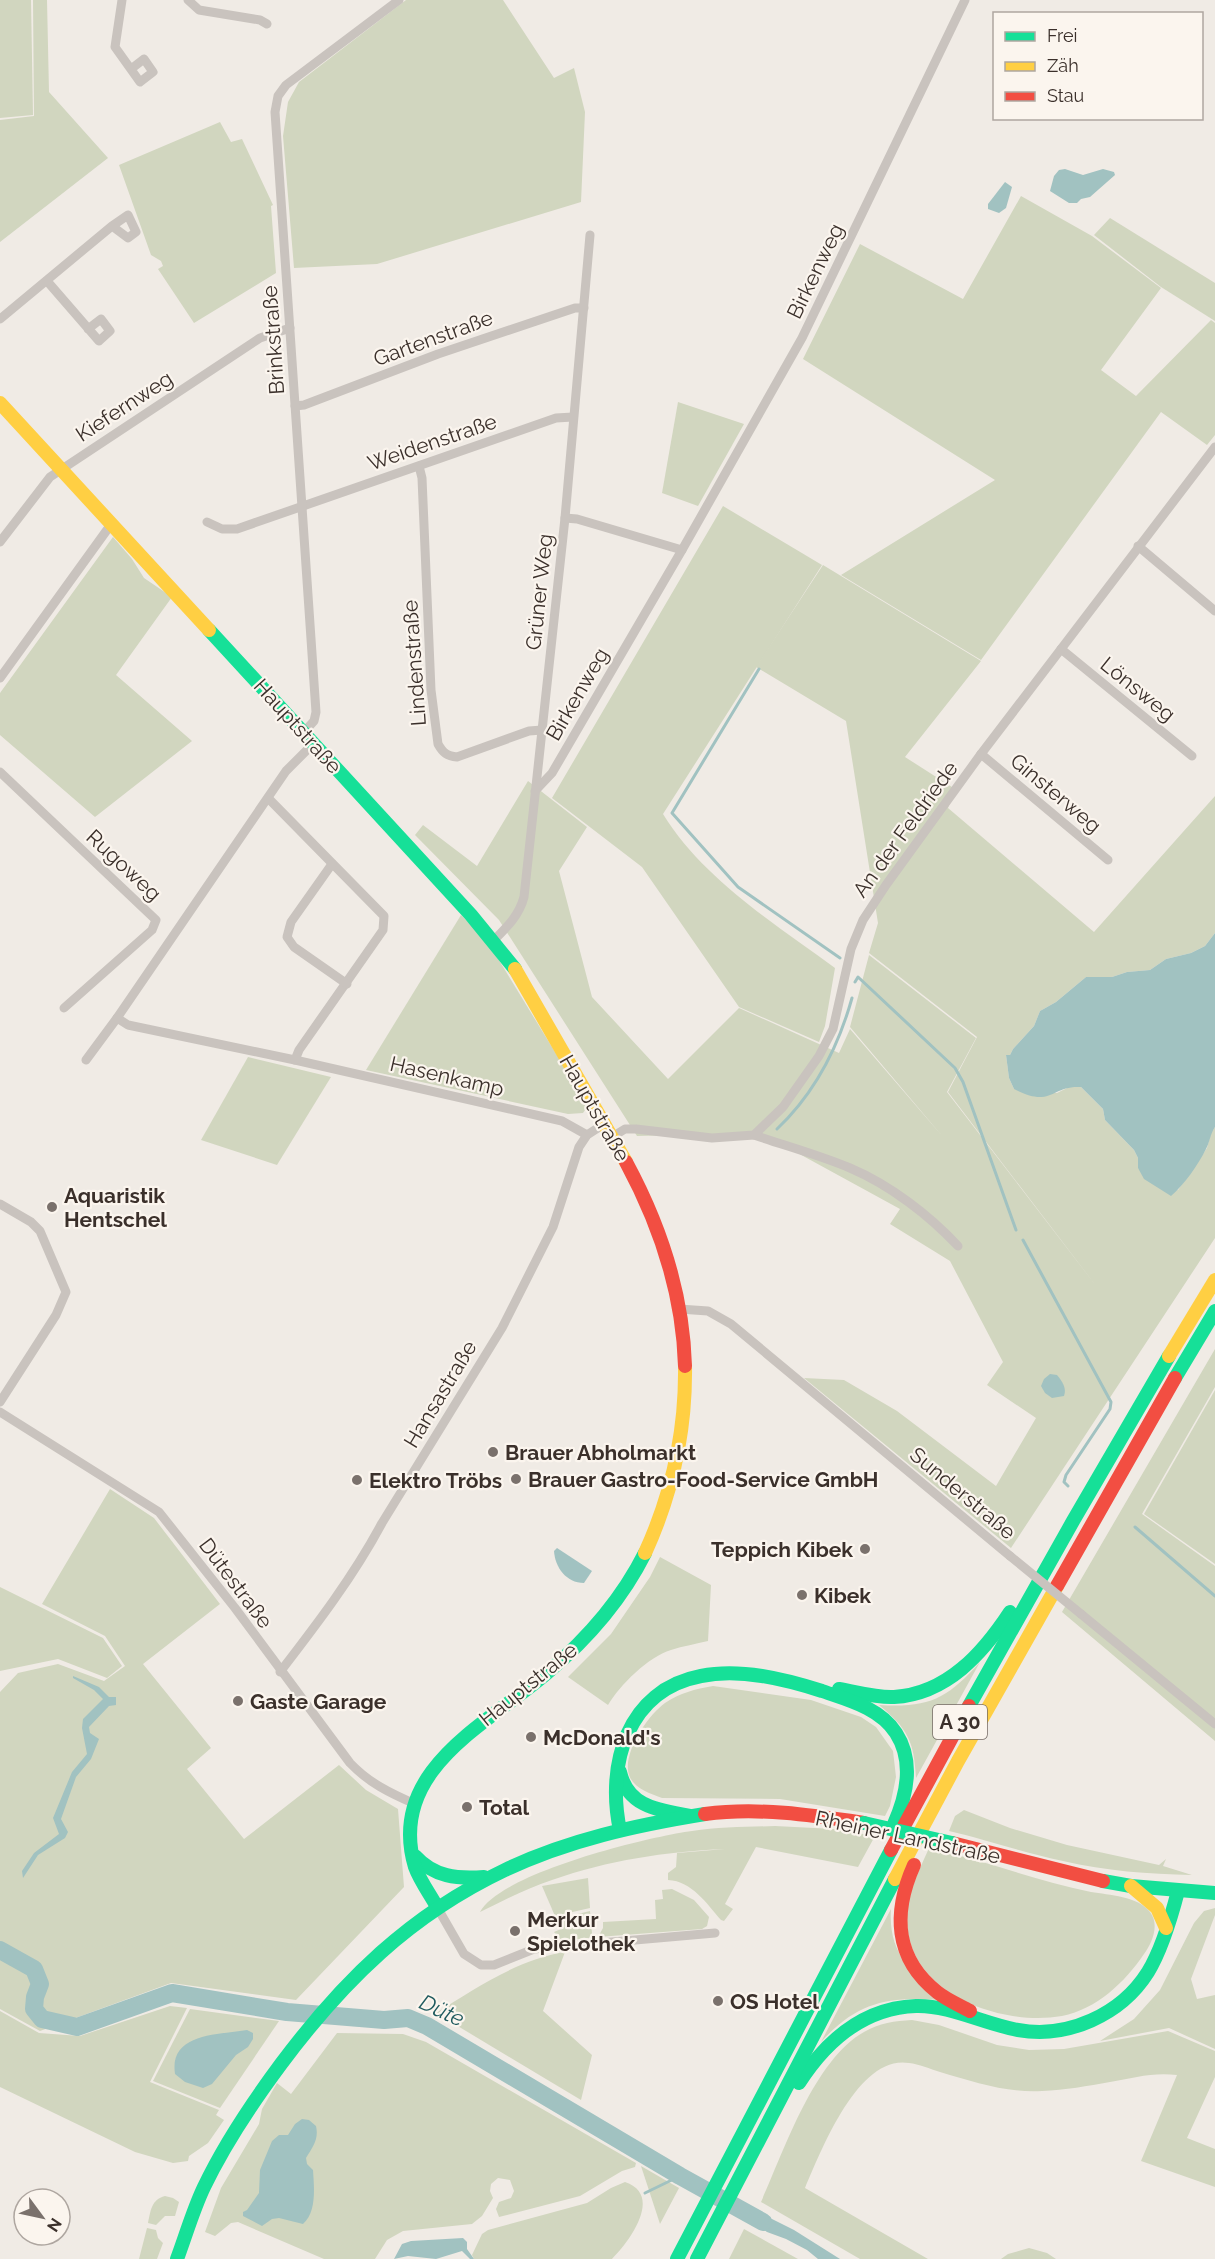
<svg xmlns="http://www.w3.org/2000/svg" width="1215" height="2259" viewBox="0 0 1215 2259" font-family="Raleway,sans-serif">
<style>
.green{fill:#d1d6bf}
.water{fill:#a1c2c1}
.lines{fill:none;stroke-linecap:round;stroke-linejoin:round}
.stream{stroke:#a1c2c1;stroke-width:3}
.river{stroke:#a1c2c1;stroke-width:18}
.street{stroke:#c9c3be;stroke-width:9}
.fast{stroke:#16e098;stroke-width:14}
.slow{stroke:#ffcf43;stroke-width:14}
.jam{stroke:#f24e42;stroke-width:14}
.street-bridge{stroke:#c9c3be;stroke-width:9}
.fast-bridge{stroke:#16e098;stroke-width:14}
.poi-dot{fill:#7a716c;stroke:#fbf5ee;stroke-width:2}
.labels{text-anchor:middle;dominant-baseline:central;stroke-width:4.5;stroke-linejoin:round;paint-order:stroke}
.shield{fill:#fbf5ee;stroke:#756b66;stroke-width:1.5}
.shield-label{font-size:20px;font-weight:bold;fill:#3b302b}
.street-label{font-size:21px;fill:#3b302b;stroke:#fbf5ee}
.poi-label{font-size:21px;font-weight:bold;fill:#3b302b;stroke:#fbf5ee;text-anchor:start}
.water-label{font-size:22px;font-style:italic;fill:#1f5a5e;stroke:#fbf5ee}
</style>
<rect width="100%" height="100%" fill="#f0ebe5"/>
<g class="green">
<path d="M0,0H31L33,115L0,118Z"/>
<path d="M33,0H47L49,92L108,158L0,242V120L34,116Z"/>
<path d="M406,0H503L554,78L574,68L585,112L581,202L377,264L294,268L283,136L288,102L299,82Z"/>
<path d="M220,122L231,142L242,139L273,205L271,206L276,273L194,323L158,269L163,266L161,261L151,255L119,165Z"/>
<path d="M1021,196L1092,236L1161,288L1101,370L1136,396L1211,320L1215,323V435L1207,445L1161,412L981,660L841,575L995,480L803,359L860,244L963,299Z"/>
<path d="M1110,218L1215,283V321L1161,287L1094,235Z"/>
<path d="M678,402L744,424L698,506L662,493Z"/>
<path d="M723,506L822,565L663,814C703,879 775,924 835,968L825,1026L819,1042L739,1007L642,867L552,798Z"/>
<path d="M113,537L132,559L144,578L172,597L116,675L192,741L95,817L0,735V693Z"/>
<path d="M823,565L981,661L905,757L955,789L948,808L1094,932L1215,796V933L1205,946L1191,953L1166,959L1150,970L1127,972L1112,977H1086L1056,1002L1040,1011L1034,1026L1013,1049L1010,1055H1006L1009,1078L1014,1089L1057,1093L1071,1086L1081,1087L1103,1109L1105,1120L1134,1150L1138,1158V1168L1178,1190L1207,1148L1211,1133L1215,1127V1238L1011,1548L804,1378L844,1380L897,1411L996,1486L1036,1418L987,1385L1003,1362L950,1261L890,1224L900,1209L761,1133L637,1136L499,920L415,835L423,825L477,866L528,781L587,827L559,871L592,997L668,1079L739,1008L839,1053L850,1029L943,1137L850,1027L869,955L976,1038L947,1092L1100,1291L948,1092L977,1037L869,953L878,923L846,721L756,667Z"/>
<path d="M461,915L486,939L588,1106L583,1113L568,1114L366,1070Z"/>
<path d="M248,1057L331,1077L277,1165L201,1140Z"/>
<path d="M1215,1349V1387L1142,1514L1215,1566V1741L1062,1612Z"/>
<path d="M1215,1390V1564L1144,1514Z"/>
<path d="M110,1489L154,1518L220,1604L143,1664L211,1748L187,1769L244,1839L339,1765L366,1790L398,1809L404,1887L296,2000L171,1983L40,2031L0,2009V1692L18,1673L58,1664L104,1681L125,1666L105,1636L42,1604Z"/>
<path d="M660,1557L711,1585L708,1641C696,1644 683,1646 671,1650C648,1657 620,1685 608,1705L568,1677L611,1634L650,1577Z"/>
<path d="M0,1587L103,1638L122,1666L107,1678L58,1659L0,1671Z"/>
<path d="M980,1662L916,1778C914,1741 908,1729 879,1705C929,1708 947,1699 980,1662Z"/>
<path d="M713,1686L811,1700L861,1717L876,1727L893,1751L896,1777L890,1806L885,1816L780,1799L662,1798C651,1794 633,1788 629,1775C622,1753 648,1715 665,1703C680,1693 695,1689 713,1686Z"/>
<path d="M964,1810L1010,1828L1067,1845L1159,1865L1166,1859L1163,1866L1192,1875C1148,1874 1106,1871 1063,1861C1025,1853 984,1839 949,1831L955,1816Z"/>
<path d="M775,1826L834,1829L875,1836L858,1867L756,1847L725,1904L733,1909L724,1921L721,1920C707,1904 692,1881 668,1880V1873L676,1867L677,1853L725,1849C664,1852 609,1860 552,1880C527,1888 503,1901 480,1912C501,1873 647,1837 692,1831C719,1827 747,1827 775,1826Z"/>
<path d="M929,1848C984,1860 1036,1881 1091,1892C1109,1895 1138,1896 1150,1912C1160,1925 1152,1943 1144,1954C1125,1982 1097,2009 1062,2016C999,2027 905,1992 907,1917C907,1893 920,1869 929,1848Z"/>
<path d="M588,1878L590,1908L555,1916L542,1886Z"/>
<path d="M672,1889L694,1900L709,1917L707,1926L702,1929L598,1937L603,1928V1922L656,1919L655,1900L663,1899L662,1890Z"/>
<path d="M1215,1908V1915L1191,1979L1197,1999L1215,1995V2049L1169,2028L1100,2041L1134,2019L1160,1990L1194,1923L1204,1911Z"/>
<path d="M891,1909C888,1954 911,1969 938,2000C887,1996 856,2003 821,2042Z"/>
<path d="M590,1911L592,1933L589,1938L562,1941L554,1932L561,1929L557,1919Z"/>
<path d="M565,1952L543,2011L592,2055L581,2100L436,2013C476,1988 519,1959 565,1952Z"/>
<path d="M170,2006L187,2008L150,2082L219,2110L216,2115L224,2120L208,2143L189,2156L188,2161L173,2163L135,2152L0,2087V2011L39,2033L80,2036Z"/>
<path d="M190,2009L279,2021L220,2108L153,2081Z"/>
<path d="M912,2020L939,2025L997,2045L1029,2050L1064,2049L1168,2031L1215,2051V2077L1187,2138L1215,2149V2187L1141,2161L1177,2075C1153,2072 1133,2078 1110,2082C1088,2086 1065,2090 1042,2091C1006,2093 974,2082 940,2072C930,2069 919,2064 909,2063C858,2054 821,2151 805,2188L928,2259H860L761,2202C784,2151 814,2060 864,2032C879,2023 895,2021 912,2020Z"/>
<path d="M337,2033L403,2034L426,2042L636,2163L635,2167L622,2171L580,2196L499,2217L496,2209L499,2202L511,2198L514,2191L510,2180L498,2178L491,2184L490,2191L493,2198L482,2216L472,2224L403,2231L387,2240L375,2259H324L238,2222L231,2223L215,2236L205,2232L221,2188L259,2124L262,2109L277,2083L291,2094Z"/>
<path d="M641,2166L679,2188L660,2224Z"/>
<path d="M625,2182C664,2195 629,2242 612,2259H474L472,2255L482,2234L488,2230L587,2203L611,2188Z"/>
<path d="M165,2196L173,2198L179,2202L175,2216H165L156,2225L148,2223C151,2210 151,2200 165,2196Z"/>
<path d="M147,2228L156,2230L158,2238L163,2243L157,2259H139Z"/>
<path d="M744,2229L798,2259H729Z"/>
<path d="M1029,2248L1047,2253L1056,2259H1001L1008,2254Z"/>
</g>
<g class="water">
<path d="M1065,169L1083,175L1103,169L1114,172L1115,175L1090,197L1081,199L1077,203H1069L1050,191L1054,176L1059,170Z"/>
<path d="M1005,182L1012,187L1006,208L999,213L988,209V204Z"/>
<path d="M1215,933V1127C1210,1134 1210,1142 1206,1149C1198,1165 1184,1185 1171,1196L1144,1179L1138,1168V1158L1134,1150L1105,1120L1103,1109L1081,1087C1051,1085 1052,1109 1014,1089L1009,1078L1006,1055H1010L1013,1049L1034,1026L1040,1011L1056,1002L1086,977H1112L1127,972L1150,970L1166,959L1191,953L1205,946Z"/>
<path d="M1050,1374L1057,1375C1062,1381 1067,1388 1064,1396L1052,1398L1045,1393L1041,1386L1044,1379Z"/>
<path d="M557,1548L592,1571L584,1583C566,1583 555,1567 554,1551Z"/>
<path d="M73,1676L99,1687L109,1697H116V1705L109,1706L89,1727L90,1733L99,1739L91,1759L76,1777L61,1819L68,1832L65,1838L38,1855L23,1878L22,1871L34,1853L59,1834L53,1818L72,1772L87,1754L82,1728L83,1719L103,1699L94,1690L73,1678Z"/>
<path d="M247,2030L253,2033V2039L248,2047L236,2055L212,2084L203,2088L185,2082L175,2074C169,2033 217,2035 247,2030Z"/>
<path d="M302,2119L309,2120L316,2126C319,2139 313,2147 306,2158L307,2164L313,2170C314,2187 317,2212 303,2224L279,2218L272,2219L262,2226L243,2216V2212L247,2210L259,2193L260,2170L272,2141L279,2135H288L295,2124Z"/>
<path d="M747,2204L760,2213L794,2230L840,2259H818L807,2250L786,2239L767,2232L742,2215Z"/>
<path d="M463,2238L467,2242V2249L474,2259H470L462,2251L436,2259L408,2256L394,2259L402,2244L411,2241Z"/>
</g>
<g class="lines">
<g class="stream">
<path d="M759,669L672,813L738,887L840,958"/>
<path d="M855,982L858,977L955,1068L963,1082L1016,1230"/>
<path d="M777,1129C815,1093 838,1048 852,998"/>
<path d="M1023,1240L1111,1402L1110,1409L1066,1475L1064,1482L1068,1486"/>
<path d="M1135,1527L1215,1596"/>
<path d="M645,2193L680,2176"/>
</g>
<path class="river" d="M0,1950L34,1969L40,1984L35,1997L34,2009L42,2019L77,2027L172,1993L287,2012L384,2020L408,2018L427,2026L680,2176L763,2222"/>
<g class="street">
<path d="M122,0L115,47L140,82L153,72L144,59L131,69"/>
<path d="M188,0L199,10L260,20L267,24"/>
<path d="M47,281L99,341L110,331L101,319L88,329"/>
<path d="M0,319L112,226L128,215L136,232L128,238L112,226"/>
<path d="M295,406L304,405L438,354L575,308H584"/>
<path d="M419,466L422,478L431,690L438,744C443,753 447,756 457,757L529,731L542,730"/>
<path d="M565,518L577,519L682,550"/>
<path d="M207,522L222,529H237L556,418L573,417"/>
<path d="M0,542L50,477L260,338L290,328"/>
<path d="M1138,546L1215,611"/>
<path d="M1061,649L1192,756"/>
<path d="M0,678L112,523"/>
<path d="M304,732L314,721L316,712L275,112L278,96L286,85L399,0"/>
<path d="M314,743L286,771L117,1018L128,1025L295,1060L562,1121L587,1135"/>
<path d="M981,754L1108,860"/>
<path d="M0,772L156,920L152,930L64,1008"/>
<path d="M535,791L552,773L682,550L802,338L965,0"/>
<path d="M268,798L384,916L383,930L299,1050L295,1060"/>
<path d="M332,864L291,922L287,937L294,947L347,984"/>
<path d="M493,941C506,928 519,916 524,897L565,518L590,235"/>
<path d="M86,1060L117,1018"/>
<path d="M754,1135C786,1146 819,1155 850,1168C890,1185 929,1215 958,1246"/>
<path d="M612,1137L625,1129H636L712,1138L754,1135L783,1107L819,1056L833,1029L851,949L863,920L886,885L981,754L1215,447"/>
<path d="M0,1204L31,1222L40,1231L66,1292L56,1315L0,1402"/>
<path d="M679,1309L708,1311L731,1324L1010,1556"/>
<path d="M0,1412L159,1512L235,1608L350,1763C369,1783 390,1793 415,1804"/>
<path d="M1081,1614L1215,1724"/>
<path d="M280,1672C317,1624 353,1577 382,1523L502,1328L553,1227L579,1147L587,1135L604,1124"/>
<path d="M437,1907L464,1954L481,1965H494L534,1949L555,1947L715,1933"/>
</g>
<g class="fast">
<path d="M209,630L471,915L515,969"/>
<path d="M1175,1378L1215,1311"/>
<path d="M839,1689C857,1692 876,1698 894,1697C947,1694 983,1653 1010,1612"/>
<path d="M969,1706L1073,1521L1169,1356"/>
<path d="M620,1772C628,1808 660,1810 691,1816"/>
<path d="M620,1830C606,1765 627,1690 701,1676C740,1668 784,1679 822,1691C848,1700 880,1708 896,1733C914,1761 907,1795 894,1824"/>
<path d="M415,1856C434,1877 457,1879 484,1877"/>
<path d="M1103,1881L1131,1886L1215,1893"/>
<path d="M437,1907C430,1894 420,1881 415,1867C386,1770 488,1724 547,1673C586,1640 622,1599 645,1553"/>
<path d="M799,2083C826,2041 863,2008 916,2006C950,2005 984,2024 1018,2030C1067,2039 1121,2015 1148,1972C1162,1949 1171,1918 1178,1891"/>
<path d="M177,2259C186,2235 193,2210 204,2187C225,2143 252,2103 281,2064C343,1981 410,1915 505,1870C568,1840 637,1825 705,1814"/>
<path d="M677,2259L891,1850"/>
<path d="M697,2259L895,1879"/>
</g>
<g class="slow">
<path d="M0,403L209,630"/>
<path d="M515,969L626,1162"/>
<path d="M1169,1356L1215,1280"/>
<path d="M645,1553C672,1494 686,1432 685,1366"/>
<path d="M895,1879L958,1761L1057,1586"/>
<path d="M1131,1886L1157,1908L1166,1928"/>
</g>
<g class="jam">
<path d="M626,1162C660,1225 683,1294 685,1366"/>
<path d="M1057,1586L1175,1378"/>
<path d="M705,1814C759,1807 811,1815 864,1823"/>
<path d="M952,1843L1103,1881"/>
<path d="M891,1850L969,1706"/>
<path d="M914,1865C893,1912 894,1958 937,1992C947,2000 959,2005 970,2011"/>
</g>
<path class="street-bridge" d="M1010,1556L1081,1614"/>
<path class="fast-bridge" d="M864,1823L952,1843"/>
</g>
<g class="poi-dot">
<circle cx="52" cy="1207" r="6"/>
<circle cx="493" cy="1452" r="6"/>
<circle cx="516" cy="1479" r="6"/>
<circle cx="357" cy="1480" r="6"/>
<circle cx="865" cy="1549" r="6"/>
<circle cx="802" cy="1595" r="6"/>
<circle cx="238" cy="1701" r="6"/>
<circle cx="531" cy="1737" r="6"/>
<circle cx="467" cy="1807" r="6"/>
<circle cx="515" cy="1931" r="6"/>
<circle cx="718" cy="2001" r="6"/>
</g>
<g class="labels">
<rect class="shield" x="933" y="1705" width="54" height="34" rx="4.5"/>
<g class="shield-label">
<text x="960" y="1722">A 30</text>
</g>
<g class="street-label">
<text transform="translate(815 271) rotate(-64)">Birkenweg</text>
<text transform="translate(433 338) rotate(-20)">Gartenstraße</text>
<text transform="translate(273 340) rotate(-94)">Brinkstraße</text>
<text transform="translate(124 406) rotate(-33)">Kiefernweg</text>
<text transform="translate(432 442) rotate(-19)">Weidenstraße</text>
<text transform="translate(539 592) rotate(-84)">Grüner Weg</text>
<text transform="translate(414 663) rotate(-94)">Lindenstraße</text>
<text transform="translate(1138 689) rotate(39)">Lönsweg</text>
<text transform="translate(577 694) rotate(-60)">Birkenweg</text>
<text transform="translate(298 726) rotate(48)">Hauptstraße</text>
<text transform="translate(1056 793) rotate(40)">Ginsterweg</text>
<text transform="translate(905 829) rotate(-54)">An der Feldriede</text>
<text transform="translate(124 865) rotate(43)">Rugoweg</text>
<text transform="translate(447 1076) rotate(13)">Hasenkamp</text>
<text transform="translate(595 1108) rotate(60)">Hauptstraße</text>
<text transform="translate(440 1394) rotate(-59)">Hansastraße</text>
<text transform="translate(963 1493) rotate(40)">Sunderstraße</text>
<text transform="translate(236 1583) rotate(53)">Dütestraße</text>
<text transform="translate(528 1684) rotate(-39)">Hauptstraße</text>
<text transform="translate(908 1837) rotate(12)">Rheiner Landstraße</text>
</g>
<g class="poi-label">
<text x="64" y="1195">Aquaristik<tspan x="64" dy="24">Hentschel</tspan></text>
<text x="505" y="1452">Brauer Abholmarkt</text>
<text x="528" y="1479">Brauer Gastro-Food-Service GmbH</text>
<text x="369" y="1480">Elektro Tröbs</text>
<text x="853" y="1549" text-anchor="end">Teppich Kibek</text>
<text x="814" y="1595">Kibek</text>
<text x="250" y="1701">Gaste Garage</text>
<text x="543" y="1737">McDonald's</text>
<text x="479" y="1807">Total</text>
<text x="527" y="1919">Merkur<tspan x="527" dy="24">Spielothek</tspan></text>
<text x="730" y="2001">OS Hotel</text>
</g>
<g class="water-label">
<text transform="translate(442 2010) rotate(25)">Düte</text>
</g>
</g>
<rect x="993" y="12" width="210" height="108" fill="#fbf5ee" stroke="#aea6a0" stroke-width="1.5"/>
<rect x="1005" y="32" width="30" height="9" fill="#16e098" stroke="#aea6a0" stroke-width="1.5"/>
<text x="1047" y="42" font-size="18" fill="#3b302b">Frei</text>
<rect x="1005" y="62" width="30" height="9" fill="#ffcf43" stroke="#aea6a0" stroke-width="1.5"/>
<text x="1047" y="72" font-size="18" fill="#3b302b">Zäh</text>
<rect x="1005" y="92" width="30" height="9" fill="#f24e42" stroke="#aea6a0" stroke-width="1.5"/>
<text x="1047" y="102" font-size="18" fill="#3b302b">Stau</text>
<g transform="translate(42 2217) rotate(123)"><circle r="28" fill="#fbf5ee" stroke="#aea6a0" stroke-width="1.5"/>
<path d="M0-4.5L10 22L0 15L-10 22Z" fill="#7a716c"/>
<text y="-9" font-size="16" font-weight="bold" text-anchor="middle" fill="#3b302b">N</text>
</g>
</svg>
